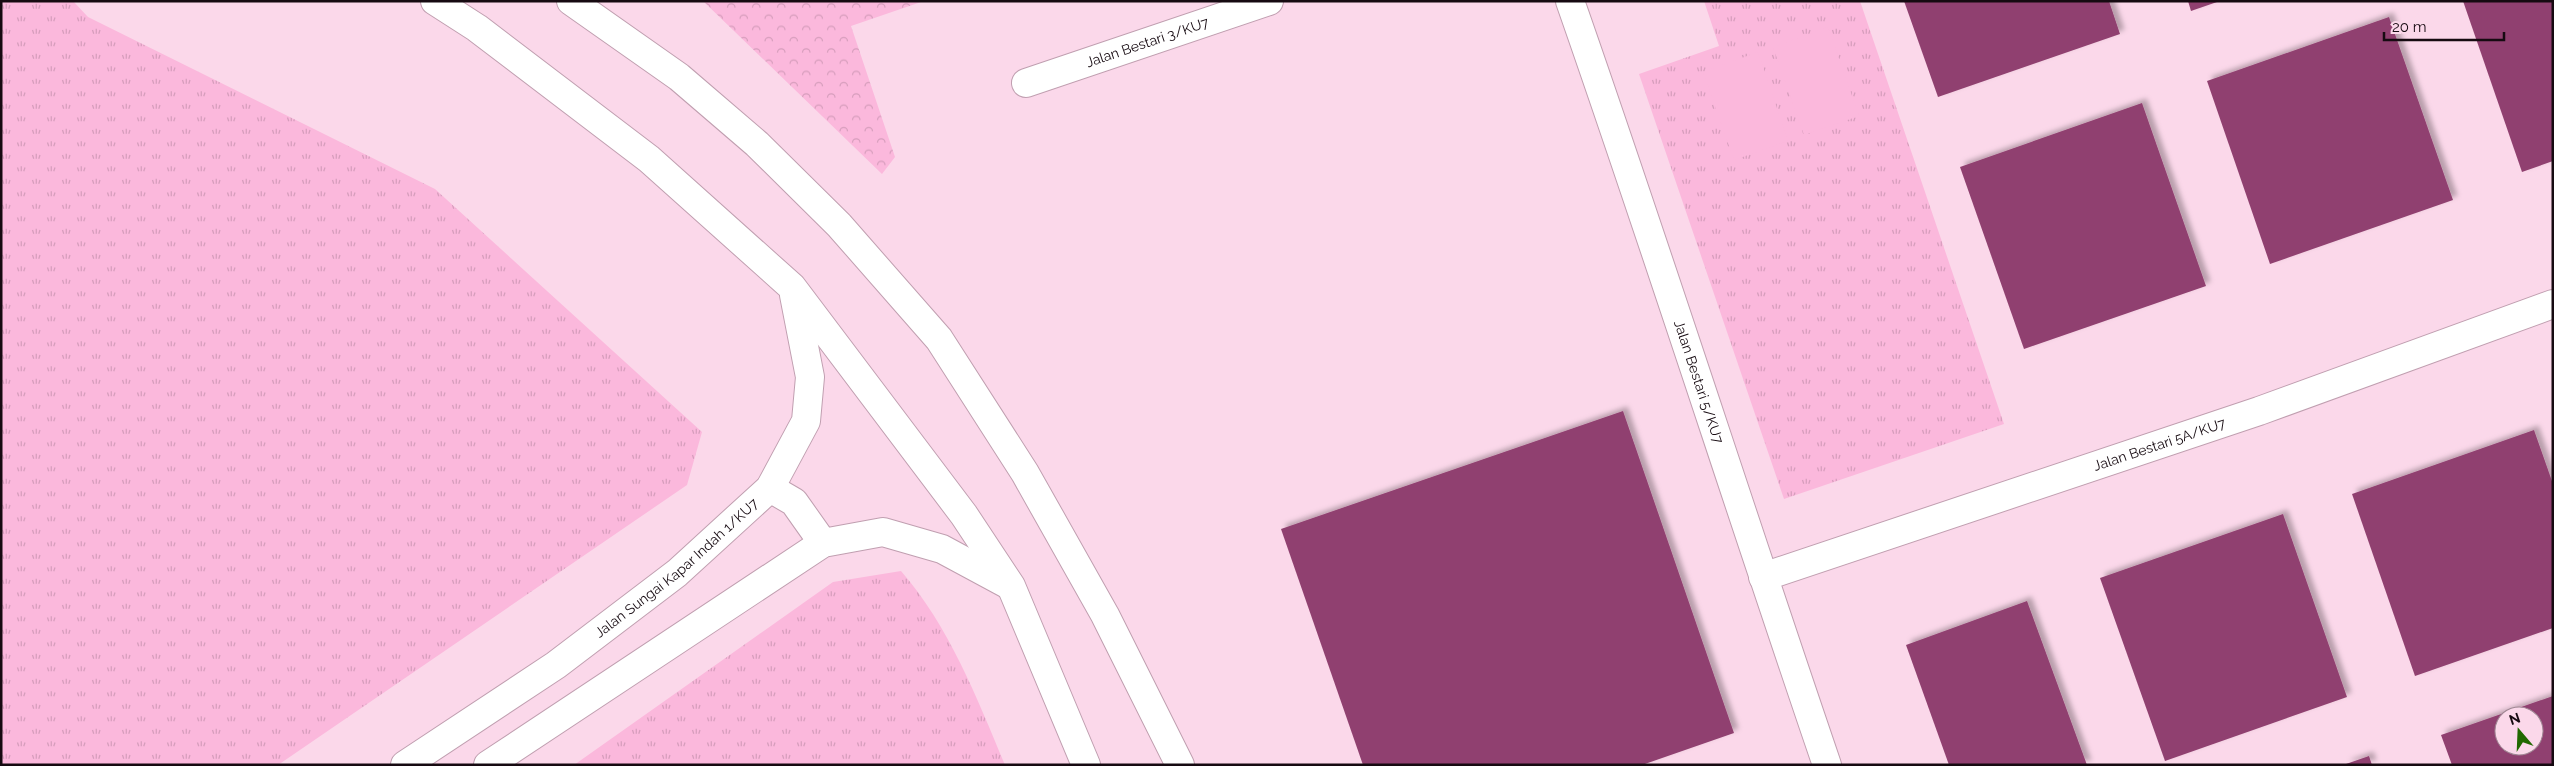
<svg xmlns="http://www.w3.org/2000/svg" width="2554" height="766" viewBox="0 0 2554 766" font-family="Raleway,sans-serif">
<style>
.grass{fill:url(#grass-tufts)}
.forest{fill:url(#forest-crowns)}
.pitch{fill:#fbb8dc}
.building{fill:#904170;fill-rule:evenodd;filter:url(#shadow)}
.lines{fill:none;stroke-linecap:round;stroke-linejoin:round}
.minor-casing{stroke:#c09fb0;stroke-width:30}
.minor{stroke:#fff;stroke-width:28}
.labels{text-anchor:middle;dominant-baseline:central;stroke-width:5;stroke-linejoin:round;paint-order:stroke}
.street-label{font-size:14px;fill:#160a11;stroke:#fbd8ea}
</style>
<defs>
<pattern id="grass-tufts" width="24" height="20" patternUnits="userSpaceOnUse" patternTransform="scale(1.25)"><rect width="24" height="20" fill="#fbb8dc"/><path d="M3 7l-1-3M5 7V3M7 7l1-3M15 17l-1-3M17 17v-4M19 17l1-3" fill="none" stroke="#d69dbc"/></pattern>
<pattern id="forest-crowns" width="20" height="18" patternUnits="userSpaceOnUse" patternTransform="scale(1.25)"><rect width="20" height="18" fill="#fbb8dc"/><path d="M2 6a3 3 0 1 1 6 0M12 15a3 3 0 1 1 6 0" fill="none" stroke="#d69dbc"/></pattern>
<filter id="shadow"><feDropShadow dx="4.5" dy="-4.5" stdDeviation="2.5" flood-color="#0004"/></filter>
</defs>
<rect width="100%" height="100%" fill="#fbd8ea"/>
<g class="grass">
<path d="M1,1H73L88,17L435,189L702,432L687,485L278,765H1Z"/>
<path d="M1704,1H1860L2004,424L1784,499L1639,74L1719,46Z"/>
<path d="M901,571C949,626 977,698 1005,765H574L833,582Z"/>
</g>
<path class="forest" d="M703,1H924L851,26L895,157L882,174Z"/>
<g class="pitch">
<path d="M1828,27L1859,116L1804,135L1773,47Z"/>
<path d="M1758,52L1788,141L1734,160L1703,72Z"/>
</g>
<g class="building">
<path d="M1904,1H2109L2120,34L1938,97Z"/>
<path d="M2188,1H2217V2L2191,11Z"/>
<path d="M2463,1H2553V161L2522,172Z"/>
<path d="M2389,17L2453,200L2270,264L2207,81Z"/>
<path d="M2142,103L2206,286L2024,349L1960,167Z"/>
<path d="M1623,411L1734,733L1642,765H1363L1281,529Z"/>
<path d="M2534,430L2553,484V628L2415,676L2352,494Z"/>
<path d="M2283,514L2347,697L2165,761L2100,578Z"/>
<path d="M2027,601L2087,765H1949L1906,645Z"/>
<path d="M2553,696V765H2452L2441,735ZM2504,716H2534V746H2504Z"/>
<path d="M2369,756L2372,765H2346V764Z"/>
</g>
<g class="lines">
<g class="minor-casing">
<g id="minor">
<path d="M435,1L477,28L649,159L792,287L964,515L1011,586L1086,765"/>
<path d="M571,1L679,77L757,144L839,225L939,339L1025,473L1105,615L1180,765"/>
<path id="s1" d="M1570,1C1659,255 1740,511 1827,765"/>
<path id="s2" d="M1026,83L1269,1"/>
<path d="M770,488L794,502L823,543"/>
<path id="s3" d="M1763,577L2259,411L2553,304"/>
<path id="s4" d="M405,765L556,665L677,573L770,488L806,421L810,377L794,295"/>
<path d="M488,765L823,543L883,532L942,549L1007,584"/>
</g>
</g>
<use href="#minor" class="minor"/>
</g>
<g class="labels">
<g class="street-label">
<text stroke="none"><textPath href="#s2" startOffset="128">Jalan Bestari 3/KU7</textPath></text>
<text stroke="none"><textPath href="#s1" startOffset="402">Jalan Bestari 5/KU7</textPath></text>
<text stroke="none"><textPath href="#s3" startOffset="418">Jalan Bestari 5A/KU7</textPath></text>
<text stroke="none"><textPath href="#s4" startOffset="336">Jalan Sungai Kapar Indah 1/KU7</textPath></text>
</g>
</g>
<rect width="2554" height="766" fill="none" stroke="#160a11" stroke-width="5"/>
<g transform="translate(2519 731) rotate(341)"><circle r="24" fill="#fbd8ea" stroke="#9f8693"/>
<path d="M0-4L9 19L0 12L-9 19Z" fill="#216800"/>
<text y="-8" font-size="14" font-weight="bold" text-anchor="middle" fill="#160a11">N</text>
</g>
<path d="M2384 32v8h120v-8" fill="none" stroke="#160a11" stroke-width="2.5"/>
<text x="2392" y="32" font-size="15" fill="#160a11" stroke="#fbd8ea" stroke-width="4" paint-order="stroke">20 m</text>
</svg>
